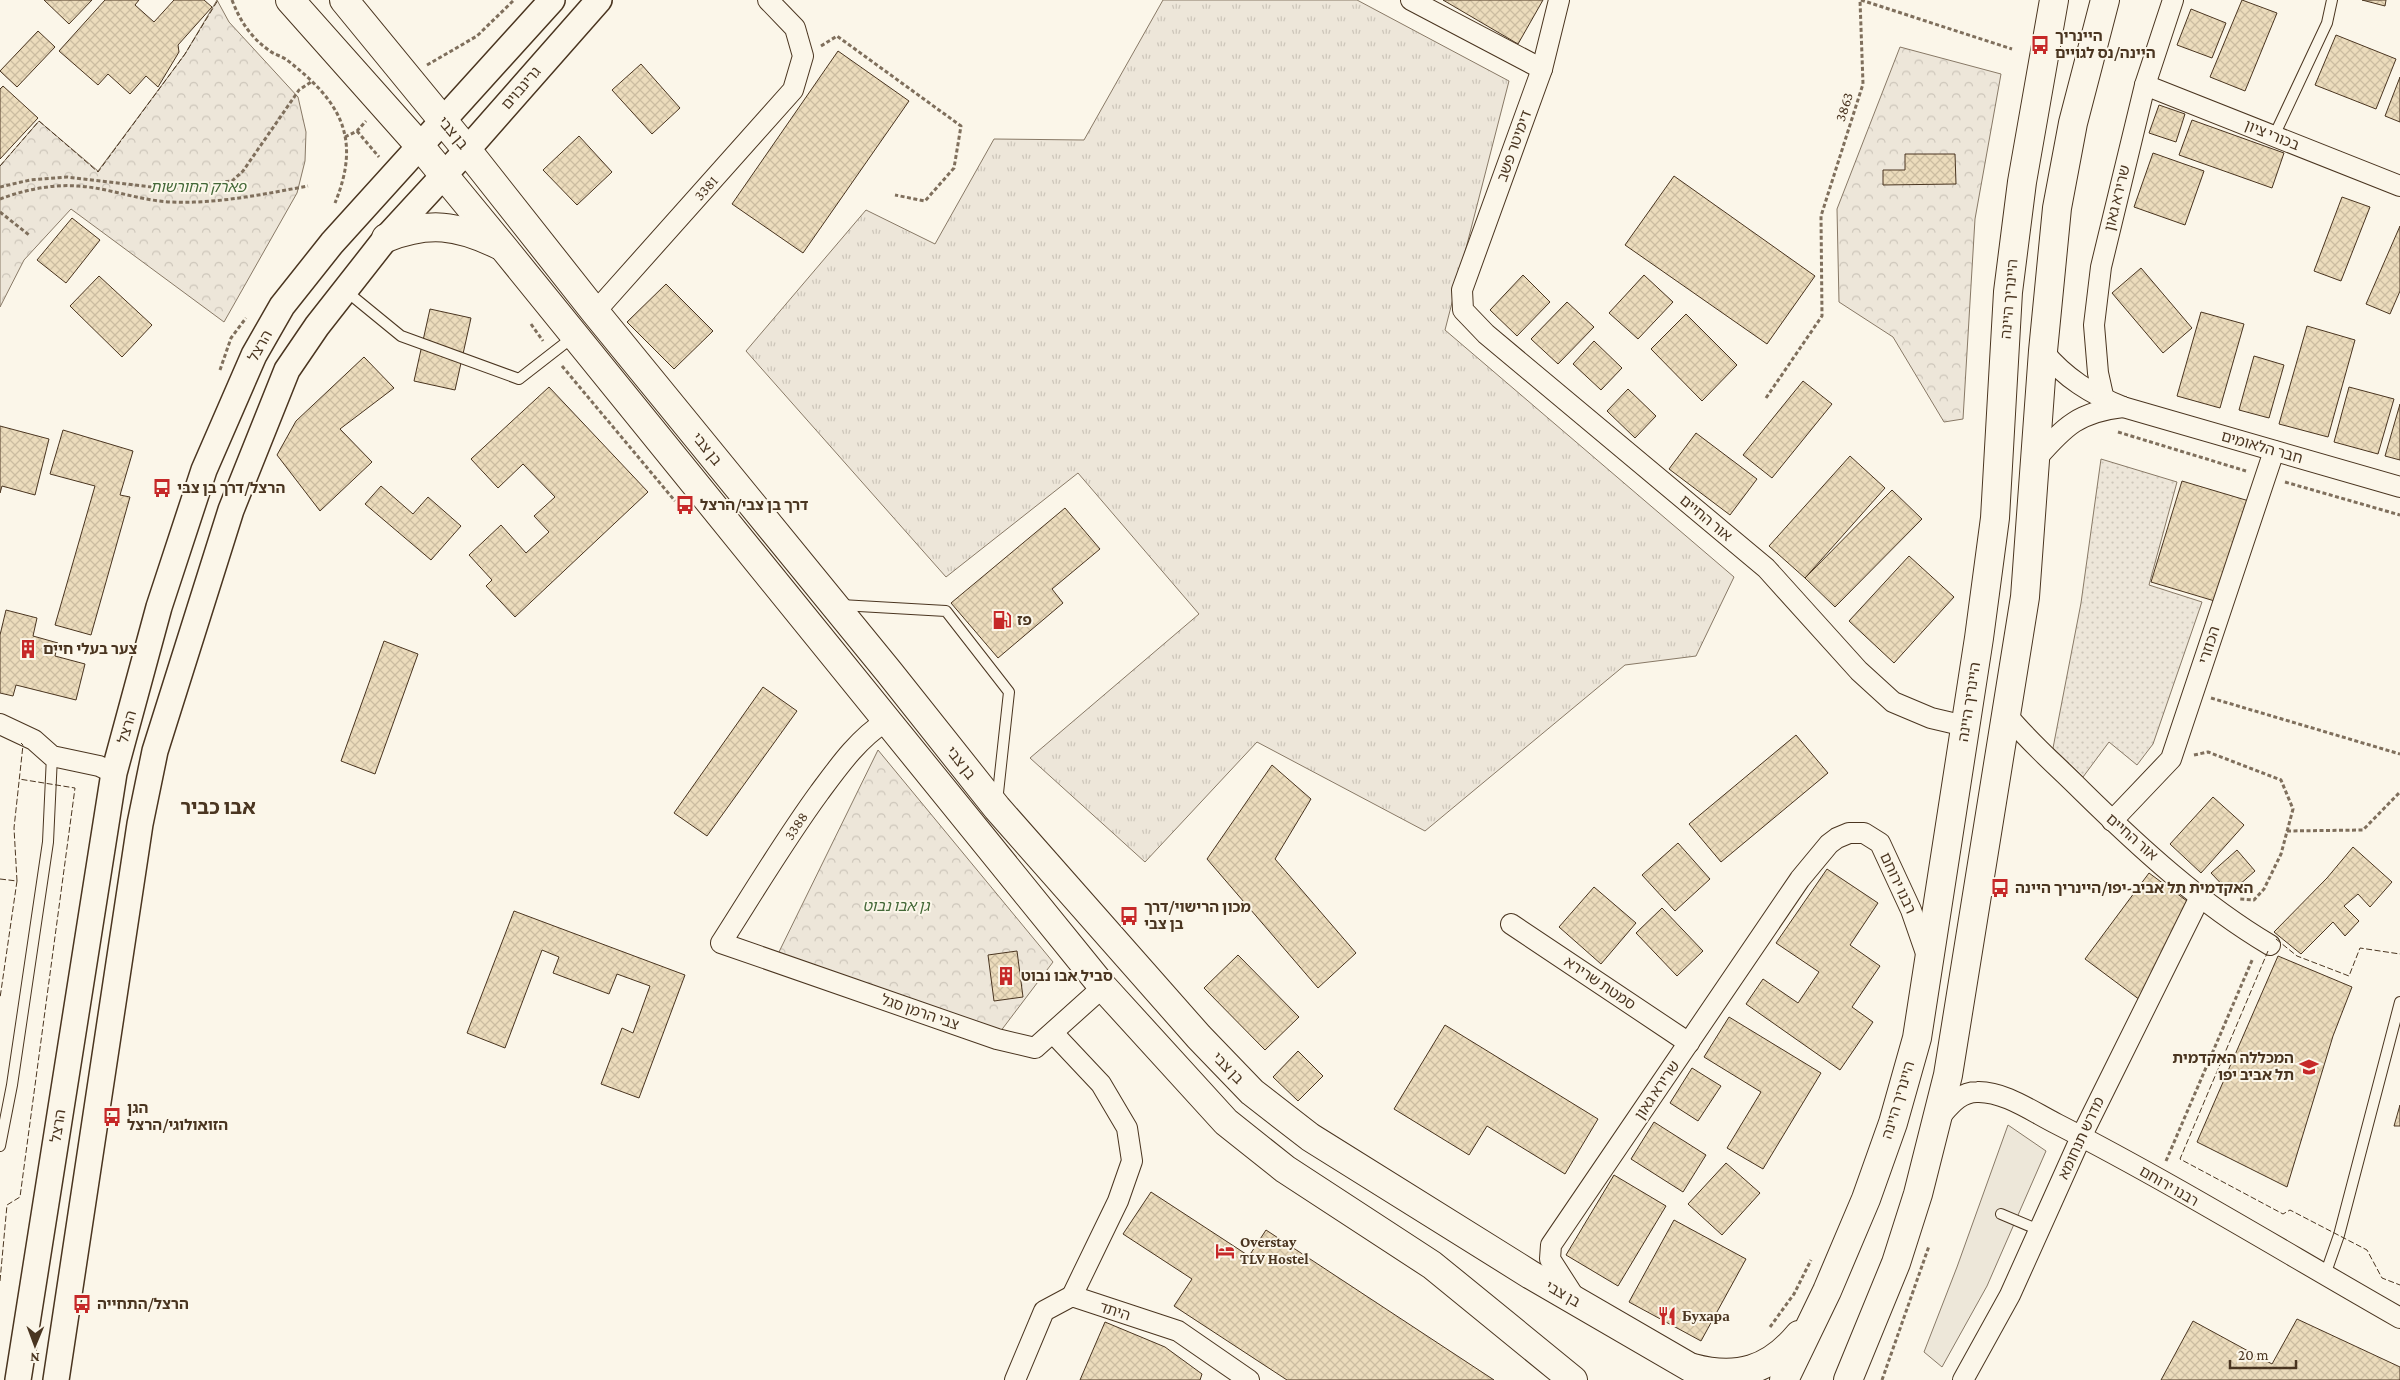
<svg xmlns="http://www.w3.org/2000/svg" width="2400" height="1380" viewBox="0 0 2400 1380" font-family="'Crimson Pro','Noto Sans Hebrew',serif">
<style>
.grass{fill:url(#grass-tufts);stroke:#887966}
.park{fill:url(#park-crowns);stroke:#887966}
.garden{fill:url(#garden-dots);stroke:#887966}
.parking{fill:#ede7d9;stroke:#887966}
.building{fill:url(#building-cross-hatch);stroke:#4a3520}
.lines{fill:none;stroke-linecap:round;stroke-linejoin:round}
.service-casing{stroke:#4a3520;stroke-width:12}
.minor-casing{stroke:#4a3520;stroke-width:22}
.tertiary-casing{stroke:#4a3520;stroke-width:28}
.secondary-casing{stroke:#4a3520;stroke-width:30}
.path{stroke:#7f6f5c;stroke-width:3;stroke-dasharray:4 2.5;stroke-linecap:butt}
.service{stroke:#fbf6e9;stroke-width:10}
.minor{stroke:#fbf6e9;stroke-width:20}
.tertiary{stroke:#fbf6e9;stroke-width:25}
.secondary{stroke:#fbf6e9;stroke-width:28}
.fence{stroke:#4a3520;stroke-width:1;stroke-dasharray:6 2.5;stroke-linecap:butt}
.labels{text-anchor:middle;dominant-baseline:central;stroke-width:4;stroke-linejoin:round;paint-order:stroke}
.poi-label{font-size:15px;font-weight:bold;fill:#4a3520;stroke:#fbf6e9;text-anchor:start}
.street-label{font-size:15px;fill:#4a3520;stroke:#fbf6e9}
.park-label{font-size:15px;font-style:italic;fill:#436837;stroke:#fbf6e9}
.district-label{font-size:20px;font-weight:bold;fill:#4a3520;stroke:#fbf6e9}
</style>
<defs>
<pattern id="grass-tufts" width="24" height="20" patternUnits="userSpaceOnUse" patternTransform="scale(1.25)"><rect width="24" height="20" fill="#ede6d9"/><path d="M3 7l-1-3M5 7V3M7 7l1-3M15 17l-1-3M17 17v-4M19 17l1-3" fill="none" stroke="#cdc6ba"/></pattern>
<pattern id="park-crowns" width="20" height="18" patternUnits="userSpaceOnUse" patternTransform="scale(1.25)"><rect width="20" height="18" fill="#ede6d9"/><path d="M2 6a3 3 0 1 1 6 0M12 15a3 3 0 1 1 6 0" fill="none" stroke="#cdc6ba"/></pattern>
<pattern id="garden-dots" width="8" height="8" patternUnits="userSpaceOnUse" patternTransform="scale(1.25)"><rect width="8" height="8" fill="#ede6d9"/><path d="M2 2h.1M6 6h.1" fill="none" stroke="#cdc6ba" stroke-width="1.8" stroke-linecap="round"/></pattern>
<pattern id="building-cross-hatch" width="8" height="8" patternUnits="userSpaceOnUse" patternTransform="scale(1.25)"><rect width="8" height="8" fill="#ecdcbc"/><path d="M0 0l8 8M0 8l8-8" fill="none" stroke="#ccbda1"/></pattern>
</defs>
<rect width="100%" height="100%" fill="#fbf6e9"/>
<path class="grass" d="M1163,0H1357L1509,81L1445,330L1734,577L1696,656L1625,665L1425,831L1257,742L1145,862L1030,758L1199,614L1078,473L946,577L746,351L866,210L935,244L994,139L1084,140Z"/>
<g class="park">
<path d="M217,0L229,22L298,97L306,132L305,161L297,193L224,322L71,209L24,260L0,307V166L39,121L98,171L185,54Z"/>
<path d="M1900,47L2001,74L1975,219L1963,419L1944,422L1893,337L1839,302L1837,209Z"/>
<path d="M878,750L1053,962L1000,1032L777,956Z"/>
</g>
<path class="garden" d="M2101,459L2177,482L2149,585L2202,602L2153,744L2137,765L2109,742L2083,777L2053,748L2081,603Z"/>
<path class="parking" d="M2008,1125L2046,1151L1987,1286L1942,1367L1924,1352L1957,1267Z"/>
<g class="building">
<path d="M44,0H92L69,24Z"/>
<path d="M105,0H139L135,5L154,22L174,0H204L212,7L178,45L179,52L158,87L146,76L130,94L108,74L98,85L59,51Z"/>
<path d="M1443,0H1543L1518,44Z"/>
<path d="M2242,0L2277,13L2245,91L2210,77Z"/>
<path d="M2362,0H2386L2385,6Z"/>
<path d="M2191,9L2226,23L2212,58L2177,45Z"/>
<path d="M38,31L55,47L17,87L0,71Z"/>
<path d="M2336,35L2396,59L2376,109L2315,85Z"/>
<path d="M838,51L909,101L803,253L732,204Z"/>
<path d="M641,64L680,108L652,134L612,90Z"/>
<path d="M2400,77V122L2385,116Z"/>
<path d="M3,86L38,118L0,159V89Z"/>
<path d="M2159,105L2185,114L2176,142L2149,133Z"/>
<path d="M2192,120L2284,153L2272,188L2179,155Z"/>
<path d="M579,136L612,172L577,205L543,170Z"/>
<path d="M2153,153L2204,171L2185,225L2134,207Z"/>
<path d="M1905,154H1955L1956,184L1883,185V170H1905Z"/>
<path d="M1674,176L1815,276L1767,344L1625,245Z"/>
<path d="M2342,197L2370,207L2341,281L2314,271Z"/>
<path d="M72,218L100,240L66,283L37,260Z"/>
<path d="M2400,226V291L2390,314L2366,304Z"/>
<path d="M2141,268L2192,328L2163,353L2112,293Z"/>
<path d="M1523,275L1550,302L1517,336L1490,310Z"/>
<path d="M1644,275L1673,302L1638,339L1609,313Z"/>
<path d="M99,276L152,325L122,357L70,306Z"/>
<path d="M666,284L713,331L674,369L627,322Z"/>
<path d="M1567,302L1594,327L1558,364L1531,339Z"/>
<path d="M430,309L471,318L455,390L414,381Z"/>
<path d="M2201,312L2244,324L2220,408L2177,396Z"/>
<path d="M1686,314L1737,365L1702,401L1651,349Z"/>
<path d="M2307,326L2355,340L2328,437L2279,424Z"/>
<path d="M1594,341L1622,368L1601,390L1573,364Z"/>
<path d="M2254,356L2284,365L2269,418L2239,410Z"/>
<path d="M364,357L394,388L340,429L372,462L320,511L277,455L296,421Z"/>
<path d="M1803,381L1832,404L1772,478L1743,455Z"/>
<path d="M549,387L648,492L515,617L486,586L492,580L469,555L501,525L526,553L549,532L534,516L555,497L523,464L498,488L471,459Z"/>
<path d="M2349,387L2394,399L2378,454L2334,442Z"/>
<path d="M1628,389L1656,416L1635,438L1607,411Z"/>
<path d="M2400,404V460L2385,456Z"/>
<path d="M0,426L49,439L35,495L2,486L0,493Z"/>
<path d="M63,430L133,451L120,495L130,497L91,635L55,625L95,486L50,474Z"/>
<path d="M1696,433L1757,479L1730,515L1669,469Z"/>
<path d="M1850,456L1885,488L1805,578L1769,546Z"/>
<path d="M2182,481L2249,501L2218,602L2151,582Z"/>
<path d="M381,486L413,514L428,497L461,526L431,560L365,504Z"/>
<path d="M1892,490L1922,519L1835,607L1805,578Z"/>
<path d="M1065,508L1100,549L1052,589L1063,603L998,658L951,603Z"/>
<path d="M1909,556L1954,597L1894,663L1849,621Z"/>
<path d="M6,610L37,618L33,636L58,643L55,656L85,664L76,700L16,685L13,696L0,693V635Z"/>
<path d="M384,641L418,654L375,774L341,761Z"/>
<path d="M763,687L797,711L707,836L674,813Z"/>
<path d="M1796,735L1828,773L1721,862L1689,824Z"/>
<path d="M1272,765L1311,799L1275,859L1356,953L1318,988L1207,859Z"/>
<path d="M2213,797L2244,825L2201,873L2170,844Z"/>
<path d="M1678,843L1710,879L1675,911L1642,875Z"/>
<path d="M2353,847L2392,882L2370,907L2358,894L2344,906L2359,921L2345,936L2333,922L2301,954L2274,932L2327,878Z"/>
<path d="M2237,850L2255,871L2230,893L2211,873Z"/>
<path d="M1827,869L1878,903L1850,945L1880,966L1852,1007L1873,1022L1840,1070L1746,1004L1763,979L1798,1003L1819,972L1776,943Z"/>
<path d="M2149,873L2191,904L2140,1000L2085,959Z"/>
<path d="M1594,887L1636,923L1601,964L1559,927Z"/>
<path d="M1662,908L1703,951L1677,976L1636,933Z"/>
<path d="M514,911L685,975L639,1098L601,1084L622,1028L633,1033L650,986L617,974L609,994L553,973L559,957L542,950L505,1048L467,1033Z"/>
<path d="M1017,951L1023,997L994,1001L988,955Z"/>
<path d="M1238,955L1299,1017L1265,1050L1204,988Z"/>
<path d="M2278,956L2352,987L2333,1036L2287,1187L2197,1142Z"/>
<path d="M1729,1017L1821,1073L1763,1169L1727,1148L1761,1092L1704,1057Z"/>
<path d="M1445,1025L1598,1119L1565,1174L1487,1126L1469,1155L1394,1109Z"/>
<path d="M1298,1051L1323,1076L1298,1101L1273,1077Z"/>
<path d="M1692,1068L1721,1086L1698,1121L1670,1103Z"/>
<path d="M2400,1105V1126H2394Z"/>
<path d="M1654,1122L1706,1155L1683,1192L1631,1159Z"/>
<path d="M1726,1163L1760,1193L1722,1235L1688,1204Z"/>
<path d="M1614,1175L1666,1206L1618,1286L1566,1255Z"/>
<path d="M1151,1192L1249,1256L1266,1230L1494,1380H1287L1174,1306L1192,1279L1123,1234Z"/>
<path d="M1674,1220L1746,1259L1701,1341L1629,1302Z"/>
<path d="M2297,1319L2400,1367V1380H2161L2193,1321L2272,1364Z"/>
<path d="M1105,1322L1165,1347L1202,1374L1200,1380H1080Z"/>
</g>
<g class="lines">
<g class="service-casing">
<g id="service">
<path d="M2274,136L2327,23L2332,0"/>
<path d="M346,291L401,336L519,379L573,337"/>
<path d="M841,605L946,611L1009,692L997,802"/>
<path d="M0,1146L12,1085L48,842L52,756"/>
<path d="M2001,1214L2039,1230"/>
<path d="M2325,1275L2339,1235L2400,1002"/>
</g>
</g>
<g class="minor-casing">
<g id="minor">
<path d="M1411,0L1542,69"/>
<path d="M1559,0L1542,69L1462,290L1463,310L1486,334L1766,568L1859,671L1893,702L1931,718L1965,726"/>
<path d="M2145,85L2400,186"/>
<path d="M595,312L793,90L803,56L795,28L768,0"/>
<path d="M2043,351C2065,378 2091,394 2123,407L2400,487"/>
<path d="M2104,400L2098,373L2094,325L2101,267L2145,85L2173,0"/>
<path d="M2037,458C2065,426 2079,412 2123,407"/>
<path d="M2007,715C2030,743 2057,766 2082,791C2139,847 2201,904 2270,945"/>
<path d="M886,721C858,739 839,766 819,793C784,841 753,893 721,943L997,1039L1035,1048L1103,987"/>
<path d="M0,724L34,740L52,756L99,766L114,773"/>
<path d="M2112,821L2171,759L2274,451"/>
<path d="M1511,924L1689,1043"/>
<path d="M1053,1033L1101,1084L1127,1128L1132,1161L1118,1201L1072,1296"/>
<path d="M1938,1119C1949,1107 1959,1092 1977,1092C2004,1091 2033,1112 2057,1124C2174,1184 2286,1253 2400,1318"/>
<path d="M1575,1298L1550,1259L1551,1245L1800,879L1829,844L1837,838L1849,833H1864L1880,843L1911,910L1928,959"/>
<path d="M1015,1380L1044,1311L1072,1296L1178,1331L1249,1380"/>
<path d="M1963,1380L2010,1295L2081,1137L2200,897"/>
</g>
</g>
<g class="tertiary-casing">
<g id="tertiary">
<path d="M18,1380L114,773L159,607L204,470L254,355L282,306L332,243L552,0"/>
<path d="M56,1380L140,824L155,751L231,510L287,370L317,326L386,238L467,150L599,0"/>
</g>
</g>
<g class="secondary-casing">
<g id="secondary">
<path d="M290,0L419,145L503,247L1103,987L1226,1122L1285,1169L1432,1265L1573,1380"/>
<path d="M344,0L467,150L595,312L889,672L997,808L1199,1037L1252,1092L1310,1137L1531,1275L1712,1380"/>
<path d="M386,238C429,221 457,225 499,245"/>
<path d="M1693,1368C1737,1380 1770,1370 1799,1335"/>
<path d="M1784,1380L1827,1291L1866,1199L1893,1123L1917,1038L1979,638L1995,518L2008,292L2022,182L2054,0"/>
<path d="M1848,1380L1896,1263L1918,1194L1948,1075L2025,597L2043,351L2057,208L2073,123L2105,0"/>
</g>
</g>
<g class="path">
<path d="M232,0C240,21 251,38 270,51C275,55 282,56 287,60C340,101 362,137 335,203"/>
<path d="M1861,0L2012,49"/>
<path d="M821,46L837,36L961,126L954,168L925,201L895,195"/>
<path d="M427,65L477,36L514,0"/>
<path d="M357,131L379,157"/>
<path d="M345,137L357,131L366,121"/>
<path d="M0,187L30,180L67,177L168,189L232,181L243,171L299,90L311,82"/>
<path d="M0,199C24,190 52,184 78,186C110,188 140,201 172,202C218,204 264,194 308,186"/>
<path d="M0,212L29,235"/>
<path d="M531,324L543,341"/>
<path d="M562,366L675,501"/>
<path d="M220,370L231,338L246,318"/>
<path d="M1766,398L1822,316L1821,216L1863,84L1860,0"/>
<path d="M2118,432L2246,471"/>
<path d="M2285,482L2400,515"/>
<path d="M2211,698L2400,754"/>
<path d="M2194,755L2208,752L2281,780L2293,809L2281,854L2264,889L2254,900L2240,899"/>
<path d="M2287,831L2363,830L2400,792"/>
<path d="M2166,1161L2253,958"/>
<path d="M1770,1327L1794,1294L1811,1260"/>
<path d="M1882,1380L1929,1246"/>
</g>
<use href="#service" class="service"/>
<use href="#minor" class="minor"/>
<use href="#tertiary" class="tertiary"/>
<use href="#secondary" class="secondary"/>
<g class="fence">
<path d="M0,166L39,121L98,172L185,54L218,0"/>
<path d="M0,879L17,881L0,998"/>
<path d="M17,881L14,828L23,745L21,743"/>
<path d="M2276,939L2297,956L2349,976L2360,948L2400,954"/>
<path d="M2268,951L2180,1159L2283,1214L2290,1210L2367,1250L2382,1278L2400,1285"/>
<path d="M0,1281L7,1205L20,1197L75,788L19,779"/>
</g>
</g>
<defs>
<g id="bus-bare" transform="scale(1.5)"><path d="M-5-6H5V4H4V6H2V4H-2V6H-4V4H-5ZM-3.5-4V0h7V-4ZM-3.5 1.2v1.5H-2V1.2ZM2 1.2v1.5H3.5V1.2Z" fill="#c62828" stroke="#fbf6e9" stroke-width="2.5" paint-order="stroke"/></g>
<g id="fuel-bare" transform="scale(1.5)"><path d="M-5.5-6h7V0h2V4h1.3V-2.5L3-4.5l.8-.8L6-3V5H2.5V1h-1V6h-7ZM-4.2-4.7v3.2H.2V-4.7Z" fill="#c62828" stroke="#fbf6e9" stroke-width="2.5" paint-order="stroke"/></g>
<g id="building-bare" transform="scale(1.5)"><path d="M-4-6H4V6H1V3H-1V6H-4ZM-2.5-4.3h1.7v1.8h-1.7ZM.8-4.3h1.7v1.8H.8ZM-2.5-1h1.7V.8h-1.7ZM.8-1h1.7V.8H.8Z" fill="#c62828" stroke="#fbf6e9" stroke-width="2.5" paint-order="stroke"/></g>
<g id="university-bare" transform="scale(1.5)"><path d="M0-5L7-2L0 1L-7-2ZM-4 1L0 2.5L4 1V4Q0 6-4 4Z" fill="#c62828" stroke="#fbf6e9" stroke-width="2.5" paint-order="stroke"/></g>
<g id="hotel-bare" transform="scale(1.5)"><path d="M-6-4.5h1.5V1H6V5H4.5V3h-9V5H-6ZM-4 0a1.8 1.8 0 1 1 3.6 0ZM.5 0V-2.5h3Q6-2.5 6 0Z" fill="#c62828" stroke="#fbf6e9" stroke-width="2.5" paint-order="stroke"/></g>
<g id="restaurant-bare" transform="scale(1.5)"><path d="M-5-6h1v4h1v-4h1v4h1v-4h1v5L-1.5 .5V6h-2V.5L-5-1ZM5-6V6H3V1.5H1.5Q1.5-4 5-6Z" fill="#c62828" stroke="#fbf6e9" stroke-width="2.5" paint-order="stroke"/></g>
</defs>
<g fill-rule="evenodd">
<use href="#bus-bare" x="2040" y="45"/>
<use href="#bus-bare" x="162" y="488"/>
<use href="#bus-bare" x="685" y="505"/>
<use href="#fuel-bare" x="1002" y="620"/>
<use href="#building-bare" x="28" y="649"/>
<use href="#bus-bare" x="2000" y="888"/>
<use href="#bus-bare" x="1129" y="916"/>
<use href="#building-bare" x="1006" y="976"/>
<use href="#university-bare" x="2309" y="1067"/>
<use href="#bus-bare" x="112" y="1117"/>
<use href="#hotel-bare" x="1225" y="1251"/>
<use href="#bus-bare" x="82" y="1304"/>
<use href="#restaurant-bare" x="1667" y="1316"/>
</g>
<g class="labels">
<g class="poi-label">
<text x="2055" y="36">היינריך<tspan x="2055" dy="17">היינה/נס לגויים</tspan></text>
<text x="177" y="488">הרצל/דרך בן צבי</text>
<text x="700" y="505">דרך בן צבי/הרצל</text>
<text x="1017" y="620">פז</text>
<text x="43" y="649">צער בעלי חיים</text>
<text x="2015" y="888">האקדמית תל אביב-יפו/היינריך היינה</text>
<text x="1144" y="907">מכון הרישוי/דרך<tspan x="1144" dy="17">בן צבי</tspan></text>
<text x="1021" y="976">סביל אבו נבוט</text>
<text x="2294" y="1058" text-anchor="end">המכללה האקדמית<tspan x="2294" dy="17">תל אביב יפו</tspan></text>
<text x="127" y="1108">הגן<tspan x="127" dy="17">הזואולוגי/הרצל</tspan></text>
<text x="1240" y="1242">Overstay<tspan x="1240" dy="17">TLV Hostel</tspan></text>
<text x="97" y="1304">הרצל/התחייה</text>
<text x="1682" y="1316">Бухара</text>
</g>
<g class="street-label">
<text transform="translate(521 88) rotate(-49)">גרינבוים</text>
<text transform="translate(1844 107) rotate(-72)">3863</text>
<text transform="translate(453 133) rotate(50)">בן צבי</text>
<text transform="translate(2272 135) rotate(22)">בכורי ציון</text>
<text transform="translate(1514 146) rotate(-70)">דימיטר פשב</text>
<text transform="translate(706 188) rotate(-48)">3381</text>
<text transform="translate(2117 198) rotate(-76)">שרירא גאון</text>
<text transform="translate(2009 299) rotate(-85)">היינריך היינה</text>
<text transform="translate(260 346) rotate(-61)">הרצל</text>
<text transform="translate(2262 447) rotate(16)">חבר הלאומים</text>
<text transform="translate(707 449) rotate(51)">בן צבי</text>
<text transform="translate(1706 518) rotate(40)">אור החיים</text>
<text transform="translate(2209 645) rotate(-72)">הכוזרי</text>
<text transform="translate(1969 702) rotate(-81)">היינריך היינה</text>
<text transform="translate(127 727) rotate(-74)">הרצל</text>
<text transform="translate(961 763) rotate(52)">בן צבי</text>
<text transform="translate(796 826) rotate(-56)">3388</text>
<text transform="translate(2132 837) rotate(41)">אור החיים</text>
<text transform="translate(1898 883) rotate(65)">רבנו ירוחם</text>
<text transform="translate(1600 983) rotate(34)">סמטת שרירא</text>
<text transform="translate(920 1012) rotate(19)">צבי הרמן סגל</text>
<text transform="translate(1228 1068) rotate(46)">בן צבי</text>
<text transform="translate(1657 1090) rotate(-56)">שרירא גאון</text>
<text transform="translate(1898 1100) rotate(-73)">היינריך היינה</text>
<text transform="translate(58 1126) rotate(-81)">הרצל</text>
<text transform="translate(2081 1138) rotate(-65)">מדרש תנחומא</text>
<text transform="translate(2169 1186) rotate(30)">רבנו ירוחם</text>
<text transform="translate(1563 1294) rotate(30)">בן צבי</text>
<text transform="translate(1115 1311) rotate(18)">היתד</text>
</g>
<g class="park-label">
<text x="198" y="187">פארק החורשות</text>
<text x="896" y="906">גן אבו נבוט</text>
</g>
<g class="district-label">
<text x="218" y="807">אבו כביר</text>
</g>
</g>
<g transform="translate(35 1345) rotate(181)" stroke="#fbf6e9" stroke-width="4" paint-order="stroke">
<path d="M0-4L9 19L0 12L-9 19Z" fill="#4a3520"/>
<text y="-8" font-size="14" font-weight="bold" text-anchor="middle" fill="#4a3520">N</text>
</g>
<path d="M2230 1360v8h66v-8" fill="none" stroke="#4a3520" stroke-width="2.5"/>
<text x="2238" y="1360" font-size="15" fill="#4a3520" stroke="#fbf6e9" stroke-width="4" paint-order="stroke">20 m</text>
</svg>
